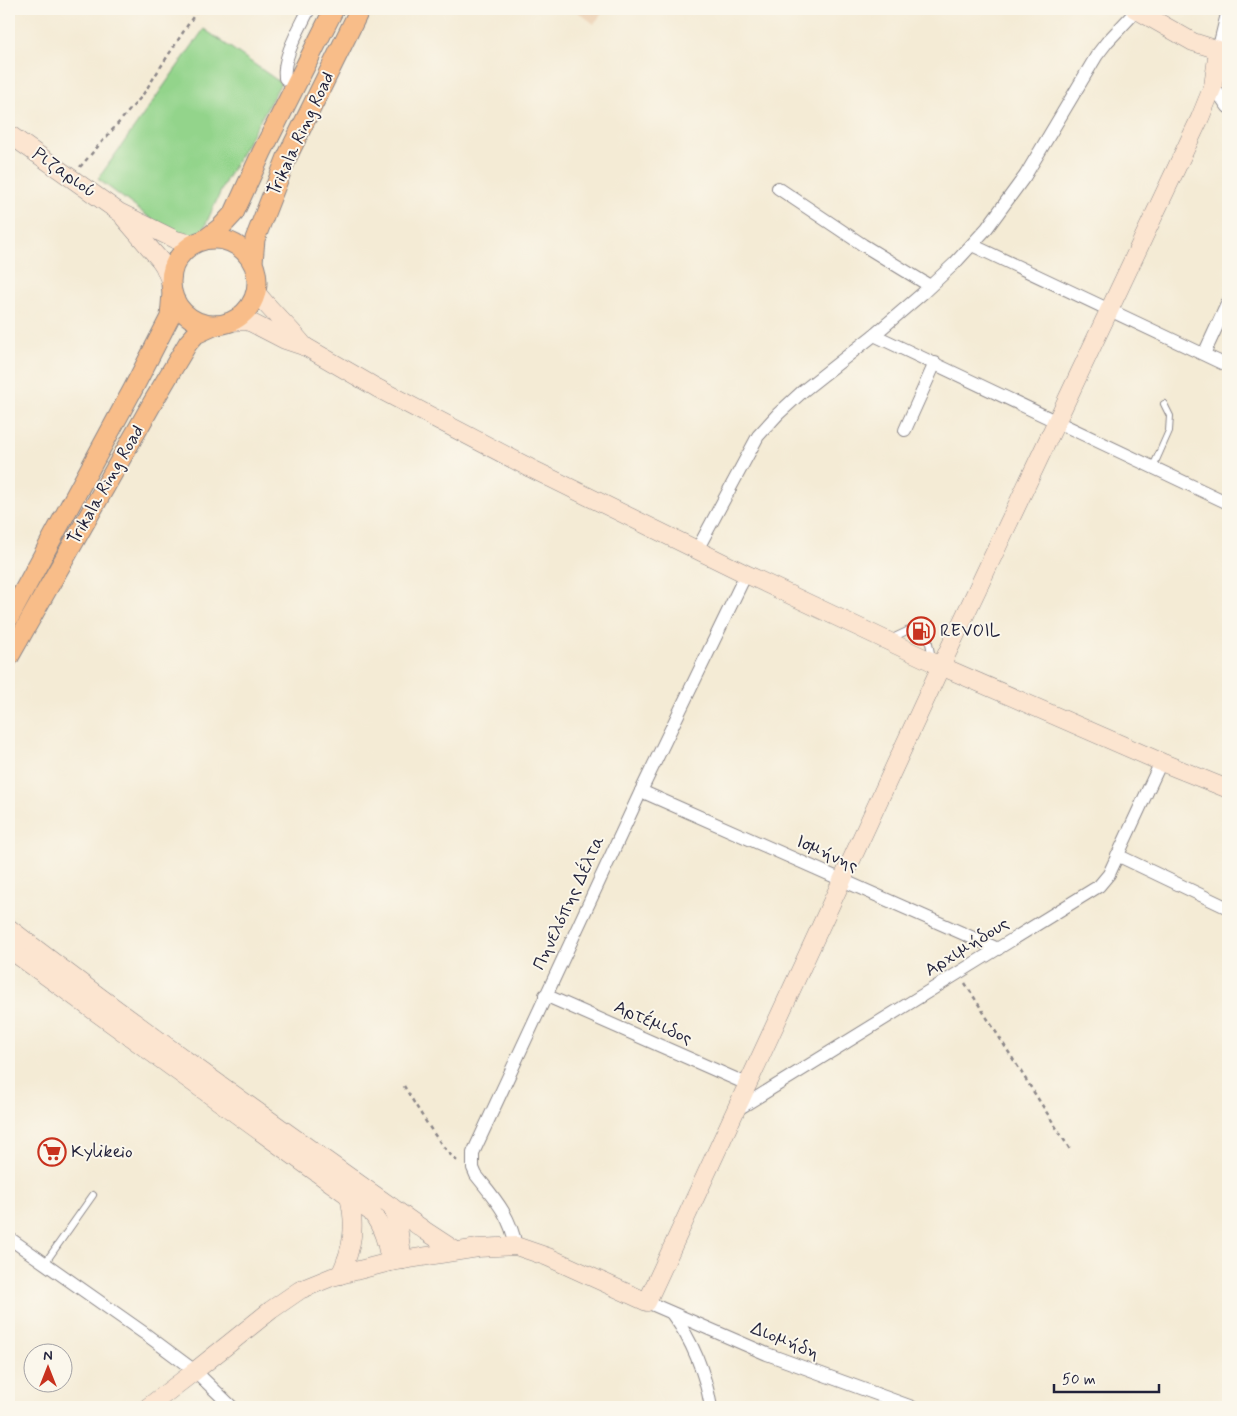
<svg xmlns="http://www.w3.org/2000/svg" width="1237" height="1416" viewBox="0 0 1237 1416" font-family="Mynerve,sans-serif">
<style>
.built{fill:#eed6bb}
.green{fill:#93d48b;stroke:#5a7b63}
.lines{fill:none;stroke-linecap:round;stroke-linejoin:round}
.lane-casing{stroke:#8b8688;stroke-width:8}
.street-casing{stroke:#8b8688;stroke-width:14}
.secondary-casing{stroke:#8b8688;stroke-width:19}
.primary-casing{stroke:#8b8688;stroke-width:21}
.path{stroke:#8b8688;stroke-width:2.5;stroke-dasharray:4 4;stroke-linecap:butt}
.lane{stroke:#fff;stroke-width:6}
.street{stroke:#fff;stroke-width:12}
.secondary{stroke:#fce5d0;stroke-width:18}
.primary{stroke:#f8bd89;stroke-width:19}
.labels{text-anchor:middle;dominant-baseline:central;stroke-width:4;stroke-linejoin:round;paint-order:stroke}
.street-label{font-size:18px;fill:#22223b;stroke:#fbf7ec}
.poi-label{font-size:18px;fill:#22223b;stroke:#fbf7ec;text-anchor:start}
</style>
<rect width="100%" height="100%" fill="#fbf7ec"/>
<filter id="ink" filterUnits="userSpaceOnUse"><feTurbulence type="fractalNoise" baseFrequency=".02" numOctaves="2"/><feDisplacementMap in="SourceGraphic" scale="10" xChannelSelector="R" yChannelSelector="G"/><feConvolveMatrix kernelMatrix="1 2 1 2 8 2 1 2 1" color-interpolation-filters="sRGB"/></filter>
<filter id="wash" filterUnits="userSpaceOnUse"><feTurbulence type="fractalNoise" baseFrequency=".0096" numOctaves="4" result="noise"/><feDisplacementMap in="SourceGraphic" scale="20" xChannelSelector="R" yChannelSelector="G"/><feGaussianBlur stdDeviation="1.12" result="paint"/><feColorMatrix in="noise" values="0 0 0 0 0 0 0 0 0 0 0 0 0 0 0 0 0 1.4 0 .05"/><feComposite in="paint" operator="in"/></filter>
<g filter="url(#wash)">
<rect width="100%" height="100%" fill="#f4ebd5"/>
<path class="built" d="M574,9H605L594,24Z"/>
<path class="green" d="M204,29L281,83L225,182L205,226L197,234L174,236L98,179Z"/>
</g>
<g filter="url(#ink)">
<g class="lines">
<g class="lane-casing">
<g id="lane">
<path d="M1153,467L1169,431L1170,416L1164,404"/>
<path d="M890,639L909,630L928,638L932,658"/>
<path d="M45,1263L93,1195"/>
</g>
</g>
<g class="street-casing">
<g id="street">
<path d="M1218,51L1228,10"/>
<path d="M295,86L285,78C282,57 300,28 309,9"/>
<path d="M1213,86L1228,107"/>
<path d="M778,188L863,245L930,286"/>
<path d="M972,245L1228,366"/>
<path d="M874,335L1228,503"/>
<path d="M1204,354L1228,302"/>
<path d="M905,430L935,363"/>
<path d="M697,550L758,436L778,414L803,391L874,335L923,293L955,263L987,228L1025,176L1097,55L1107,42L1137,10"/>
<path d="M641,791L998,949"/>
<path d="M1117,855L1228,908"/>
<path d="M545,995L747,1084"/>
<path d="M735,1111L1099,886L1109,874L1161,762"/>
<path d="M9,1238L144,1333L195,1371L232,1407"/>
<path d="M516,1246C510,1215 495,1199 476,1175L473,1168V1153L641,791L746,574"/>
<path d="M647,1302L767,1354L912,1407"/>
<path d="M673,1315C694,1343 705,1373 711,1407"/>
</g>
</g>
<g class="secondary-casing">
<g id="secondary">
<path d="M1135,9L1193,42L1228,53"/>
<path d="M9,134L119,212L176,240L193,244"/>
<path d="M124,218L160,260L164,266L171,283"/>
<path d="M256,292C271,312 290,327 305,347"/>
<path d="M230,322L246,321L252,323L285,340L306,347L377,388L530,468L746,574L941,666L1161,762L1228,789"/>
<path d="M9,928C145,1033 286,1132 427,1232L456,1251"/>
<path d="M9,949L371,1212C383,1227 387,1243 390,1262"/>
<path d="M392,1207L398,1227L403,1260"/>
<path d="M340,1275C353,1248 356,1225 349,1197"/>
<path d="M148,1407L195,1371L271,1310L300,1290L332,1277L390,1262L478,1248L516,1246L548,1257L647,1302L941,666L1200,118L1213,86L1218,51"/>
</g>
</g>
<g class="primary-casing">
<g id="primary">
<circle cx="214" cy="282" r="43"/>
<path d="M204,240L221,227L234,213L262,152L334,9"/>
<path d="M253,262L255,239L287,157L360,9"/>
<path d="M9,618L133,389L170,317L172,293"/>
<path d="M9,657L153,402L188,343L196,334L216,325"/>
</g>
</g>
<g class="path">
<path d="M80,167L142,96L198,9"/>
<path d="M965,983L1071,1151"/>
<path d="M404,1086C415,1104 443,1153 460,1163"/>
</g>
<use href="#lane" class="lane"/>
<use href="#street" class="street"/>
<use href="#secondary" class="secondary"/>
<use href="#primary" class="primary"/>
</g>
</g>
<defs>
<g id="fuel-ring" transform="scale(1.4375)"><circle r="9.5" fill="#fbf7ec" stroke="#c8321e" stroke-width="1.5"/><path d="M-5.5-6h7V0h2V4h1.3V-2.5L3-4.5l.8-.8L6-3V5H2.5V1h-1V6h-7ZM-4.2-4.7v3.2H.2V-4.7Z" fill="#c8321e"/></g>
<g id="supermarket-ring" transform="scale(1.4375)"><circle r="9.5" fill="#fbf7ec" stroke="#c8321e" stroke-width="1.5"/><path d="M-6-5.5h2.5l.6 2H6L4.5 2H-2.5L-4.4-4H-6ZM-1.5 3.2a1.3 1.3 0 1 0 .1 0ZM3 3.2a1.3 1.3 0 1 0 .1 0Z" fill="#c8321e"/></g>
</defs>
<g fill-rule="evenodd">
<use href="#fuel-ring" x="921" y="631"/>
<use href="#supermarket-ring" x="52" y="1152"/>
</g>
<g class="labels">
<g class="street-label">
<text transform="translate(301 134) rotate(-65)">Trikala Ring Road</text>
<text transform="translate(64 173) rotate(35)">Ριζαριού</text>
<text transform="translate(106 485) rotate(-60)">Trikala Ring Road</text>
<text transform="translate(827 854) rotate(24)">Ισμήνης</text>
<text transform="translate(569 903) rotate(-65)">Πηνελόπης Δέλτα</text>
<text transform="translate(967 947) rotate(-32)">Αρχιμήδους</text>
<text transform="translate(653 1023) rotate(24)">Αρτέμιδος</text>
<text transform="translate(785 1341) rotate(22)">Διομήδη</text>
</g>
<g class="poi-label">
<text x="940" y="631">REVOIL</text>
<text x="71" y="1152">Kylikeio</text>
</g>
</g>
<rect width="1237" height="1416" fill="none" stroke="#fbf7ec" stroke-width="30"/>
<g transform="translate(48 1368)"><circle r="24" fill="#fbf7ec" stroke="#a4a2a5"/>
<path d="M0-4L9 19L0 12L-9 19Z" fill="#c8321e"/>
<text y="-8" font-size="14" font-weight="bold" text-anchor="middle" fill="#22223b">N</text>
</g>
<path d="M1054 1384v8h105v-8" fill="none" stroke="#22223b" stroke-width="2.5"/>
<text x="1062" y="1384" font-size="15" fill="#22223b" stroke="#fbf7ec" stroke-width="4" paint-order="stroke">50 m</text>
</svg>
